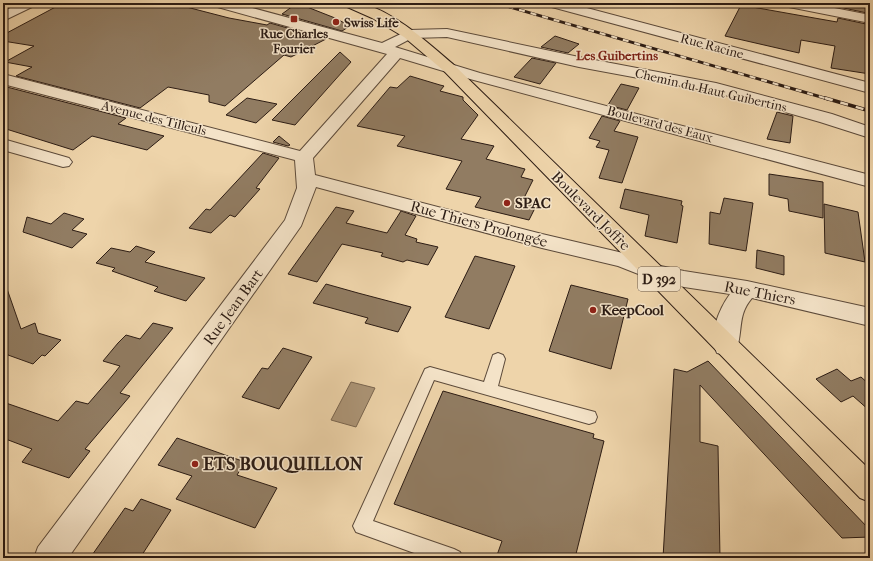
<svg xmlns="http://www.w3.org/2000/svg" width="873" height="561" viewBox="0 0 873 561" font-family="'IM FELL French Canon',serif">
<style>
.water{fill:#ac9577;stroke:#79654f}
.building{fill:#917c62;stroke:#2c1c14}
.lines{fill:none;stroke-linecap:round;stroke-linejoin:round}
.service-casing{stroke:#5c4a3a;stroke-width:2}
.minor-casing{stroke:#5c4a3a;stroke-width:2}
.primary-casing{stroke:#2c1c14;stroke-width:2}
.service{fill:#f4e3c8;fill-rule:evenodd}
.minor{fill:#f4e3c8;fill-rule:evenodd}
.primary{fill:#eed4aa;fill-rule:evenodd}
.rail-far1-casing{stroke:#2c1c14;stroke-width:3}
.rail-casing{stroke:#2c1c14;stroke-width:3.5}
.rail-far1{stroke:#f4e3c8;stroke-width:2;stroke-dasharray:6;stroke-linecap:butt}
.rail{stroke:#f4e3c8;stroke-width:2.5;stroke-dasharray:8;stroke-linecap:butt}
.poi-dot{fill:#8f2418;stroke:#f4e3c8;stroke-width:1.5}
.labels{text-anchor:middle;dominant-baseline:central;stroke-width:3;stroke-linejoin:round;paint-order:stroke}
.far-poi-label{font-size:13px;font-weight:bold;fill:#2c1c14;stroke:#f4e3c8;text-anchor:start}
.far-street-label{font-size:13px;fill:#2c1c14;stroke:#f4e3c8}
.far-neighbourhood-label{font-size:13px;font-weight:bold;fill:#7a1f14;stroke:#f4e3c8}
.shield{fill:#f4e3c8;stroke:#68584a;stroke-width:1}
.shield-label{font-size:14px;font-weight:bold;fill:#2c1c14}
.poi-label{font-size:15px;font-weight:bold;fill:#2c1c14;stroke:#f4e3c8;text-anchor:start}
.street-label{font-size:15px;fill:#2c1c14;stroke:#f4e3c8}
.near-poi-label{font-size:18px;font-weight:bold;fill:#2c1c14;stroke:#f4e3c8;text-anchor:start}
</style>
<rect width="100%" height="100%" fill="#eed4aa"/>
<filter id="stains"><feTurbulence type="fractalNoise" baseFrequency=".005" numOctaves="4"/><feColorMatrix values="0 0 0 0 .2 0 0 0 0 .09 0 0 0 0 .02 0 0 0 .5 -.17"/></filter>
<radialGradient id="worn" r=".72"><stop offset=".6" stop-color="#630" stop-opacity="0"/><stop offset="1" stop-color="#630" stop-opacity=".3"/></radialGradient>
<path class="water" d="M351,382L375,388L356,427L331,420Z"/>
<g class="building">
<path d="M63,3H171L229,18L267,25L270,23L326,39L291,57L284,55L225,106L209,102V95L168,87L140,108L16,76L32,67L5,62L34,46L3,41V35Z"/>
<path d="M297,3L335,18L350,26L342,31L282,14Z"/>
<path d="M840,3H867V13L839,7Z"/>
<path d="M741,5L803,16L837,22L838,18L866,24V29H870V74L831,68L835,46L801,40L799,53L725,36Z"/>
<path d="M555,36L579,44L568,53L541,47Z"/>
<path d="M340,52L351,62L295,125L272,120Z"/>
<path d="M532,58L556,63L540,84L514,77Z"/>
<path d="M410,76L440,85L444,86L440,91L463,97V100L478,115L461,139L494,146L486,159L525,169L521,177L533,180L524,198L538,202L529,220L475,207L481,197L446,189L462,161L397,146L405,136L357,126L390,87L397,88Z"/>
<path d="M621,84L639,88L627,110L608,105Z"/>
<path d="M3,86L126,118L118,124L164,136L147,150L92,136L73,150L3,128Z"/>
<path d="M247,98L277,104L256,123L226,115Z"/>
<path d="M777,112L793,116L790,143L767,139Z"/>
<path d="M602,116L620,121L614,131L638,137L622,183L599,178L609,150L596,147L600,141L589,138Z"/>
<path d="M279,136L290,145L288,146L273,142Z"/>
<path d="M263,153L279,158L256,188L260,189L235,217L230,215L211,233L189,228L206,209L210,210Z"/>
<path d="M769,174L823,182V218L789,211L788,199L769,195Z"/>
<path d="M625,189L682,201L681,205L683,206L677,243L645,236L649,215L620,208Z"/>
<path d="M724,198L753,203L746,251L709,244L710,212L720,214Z"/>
<path d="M824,204L858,212L865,262L825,253Z"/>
<path d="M336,207L354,211L346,223L387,233L401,211L416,216L405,235L417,239L416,242L438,247L428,265L407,260L403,262L381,256L383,253L342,244L317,282L288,274Z"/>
<path d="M64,213L84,219L72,230L87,234L72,248L23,232L27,217L51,224Z"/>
<path d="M136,246L155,252L145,262L205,278L186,301L154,291L158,287L112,271L115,268L96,263L111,248L130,252Z"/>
<path d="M757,250L784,256V275L756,268Z"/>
<path d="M475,256L515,266L489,329L445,317Z"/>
<path d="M326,284L358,293L411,307L398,332L365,323L368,318L313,303Z"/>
<path d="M571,285L628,299L611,369L549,351Z"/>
<path d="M6,286L21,329L35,323L38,333L61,340L45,356L42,355L33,364L8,355L3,340V287Z"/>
<path d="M153,323L173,328L120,393L130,396L85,449L90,451L69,478L22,462L32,449L3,438V402L58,421L76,401L88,404L113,375L120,366L103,361L118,343L126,335L140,339Z"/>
<path d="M283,348L312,357L279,409L242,397L262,368L268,369Z"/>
<path d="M708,361L870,530V537L842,538L700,385V442L718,446L720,558H663L674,369L687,372Z"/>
<path d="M837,369L851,381L861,377L870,385V411L853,396L841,402L816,379Z"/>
<path d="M443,391L594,434L593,438L604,441L575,558H496L502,541L394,504Z"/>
<path d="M177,438L245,462L237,475L277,488L255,528L176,499L192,476L158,465Z"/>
<path d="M141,499L171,510L140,558H90L125,508L133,511Z"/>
</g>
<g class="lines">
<g class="service-casing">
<path id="service" d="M498,353L503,355L505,359L498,386L595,412L597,417L595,422L589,424L434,380L373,521L454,549L460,552L463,558H428L356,532L353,526L425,369L430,367L484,382L493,355Z"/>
</g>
<g class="minor-casing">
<g id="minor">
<path d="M19,3H36L34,6L3,21V12Z"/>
<path d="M212,3H234L382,43L409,30L447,29L579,57L716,83L832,114L870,127V138L820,122L714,92L579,67L447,37L412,38L395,47L480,73L870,175V187L470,79L400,58L313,158L315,175L542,234L623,253L656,265L684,271L747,281L870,308V326L752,298C736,316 744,334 735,353L726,355L717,353C708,335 719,309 730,294L684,287L651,279L618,266L542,248L316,187L301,226L68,558H34L38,547L285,220L297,188L295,160L3,84V74L300,151L387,54L214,6Z"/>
<path d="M546,3H568L870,83V93L548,6Z"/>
<path d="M782,3H809L870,15V23L789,7Z"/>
<path d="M3,139L69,158L72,162L69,166L63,167L3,150Z"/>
</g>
</g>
<g class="primary-casing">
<path id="primary" d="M343,3C349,3 356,2 362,3C397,14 427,42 454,65L870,470V502L860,498L444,71L404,37L372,18L345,6Z"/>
</g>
<use href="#service" class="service"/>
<use href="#minor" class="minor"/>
<use href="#primary" class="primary"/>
<g class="rail-far1-casing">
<path id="rail-far1" d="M496,3L828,99"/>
</g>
<g class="rail-casing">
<path id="rail" d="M825,98L870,111"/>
</g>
<use href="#rail-far1" class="rail-far1"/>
<use href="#rail" class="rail"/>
</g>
<g class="poi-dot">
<rect x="290" y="15" width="8" height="8" rx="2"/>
<circle cx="336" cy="22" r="4"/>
<circle cx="507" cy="203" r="4"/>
<circle cx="593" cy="310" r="4"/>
<circle cx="195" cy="464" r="4"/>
</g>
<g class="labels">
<g class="far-poi-label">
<text x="344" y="22">Swiss Life</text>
<text x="294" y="33" text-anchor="middle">Rue Charles<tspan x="294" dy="15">Fourier</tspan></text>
</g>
<g class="far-street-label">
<text transform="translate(712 46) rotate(15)">Rue Racine</text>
<text transform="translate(711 90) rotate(13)">Chemin du Haut Guibertins</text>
<text transform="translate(154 118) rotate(14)">Avenue des Tilleuls</text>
<text transform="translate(660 124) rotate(15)">Boulevard des Eaux</text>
</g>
<g class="far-neighbourhood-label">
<text x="617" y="55">Les Guibertins</text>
</g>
<rect class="shield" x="638" y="267" width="42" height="24" rx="3"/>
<g class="shield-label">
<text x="659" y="279">D 392</text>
</g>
<g class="poi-label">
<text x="515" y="203">SPAC</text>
<text x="601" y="310">KeepCool</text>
</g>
<g class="street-label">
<text transform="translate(591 211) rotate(45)">Boulevard Joffre</text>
<text transform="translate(479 224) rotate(15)">Rue Thiers Prolongée</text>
<text transform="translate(760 293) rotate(11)">Rue Thiers</text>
<text transform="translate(233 307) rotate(-54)">Rue Jean Bart</text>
</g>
<g class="near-poi-label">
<text x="203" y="464">ETS BOUQUILLON</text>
</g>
</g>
<rect width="873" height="561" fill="none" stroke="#eed4aa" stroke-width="16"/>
<rect x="4" y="4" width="865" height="553" fill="none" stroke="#2c1c14" stroke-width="2"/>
<rect x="8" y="8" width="857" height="545" fill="none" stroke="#2c1c14"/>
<rect width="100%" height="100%" filter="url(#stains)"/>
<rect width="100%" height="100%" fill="url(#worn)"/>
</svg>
